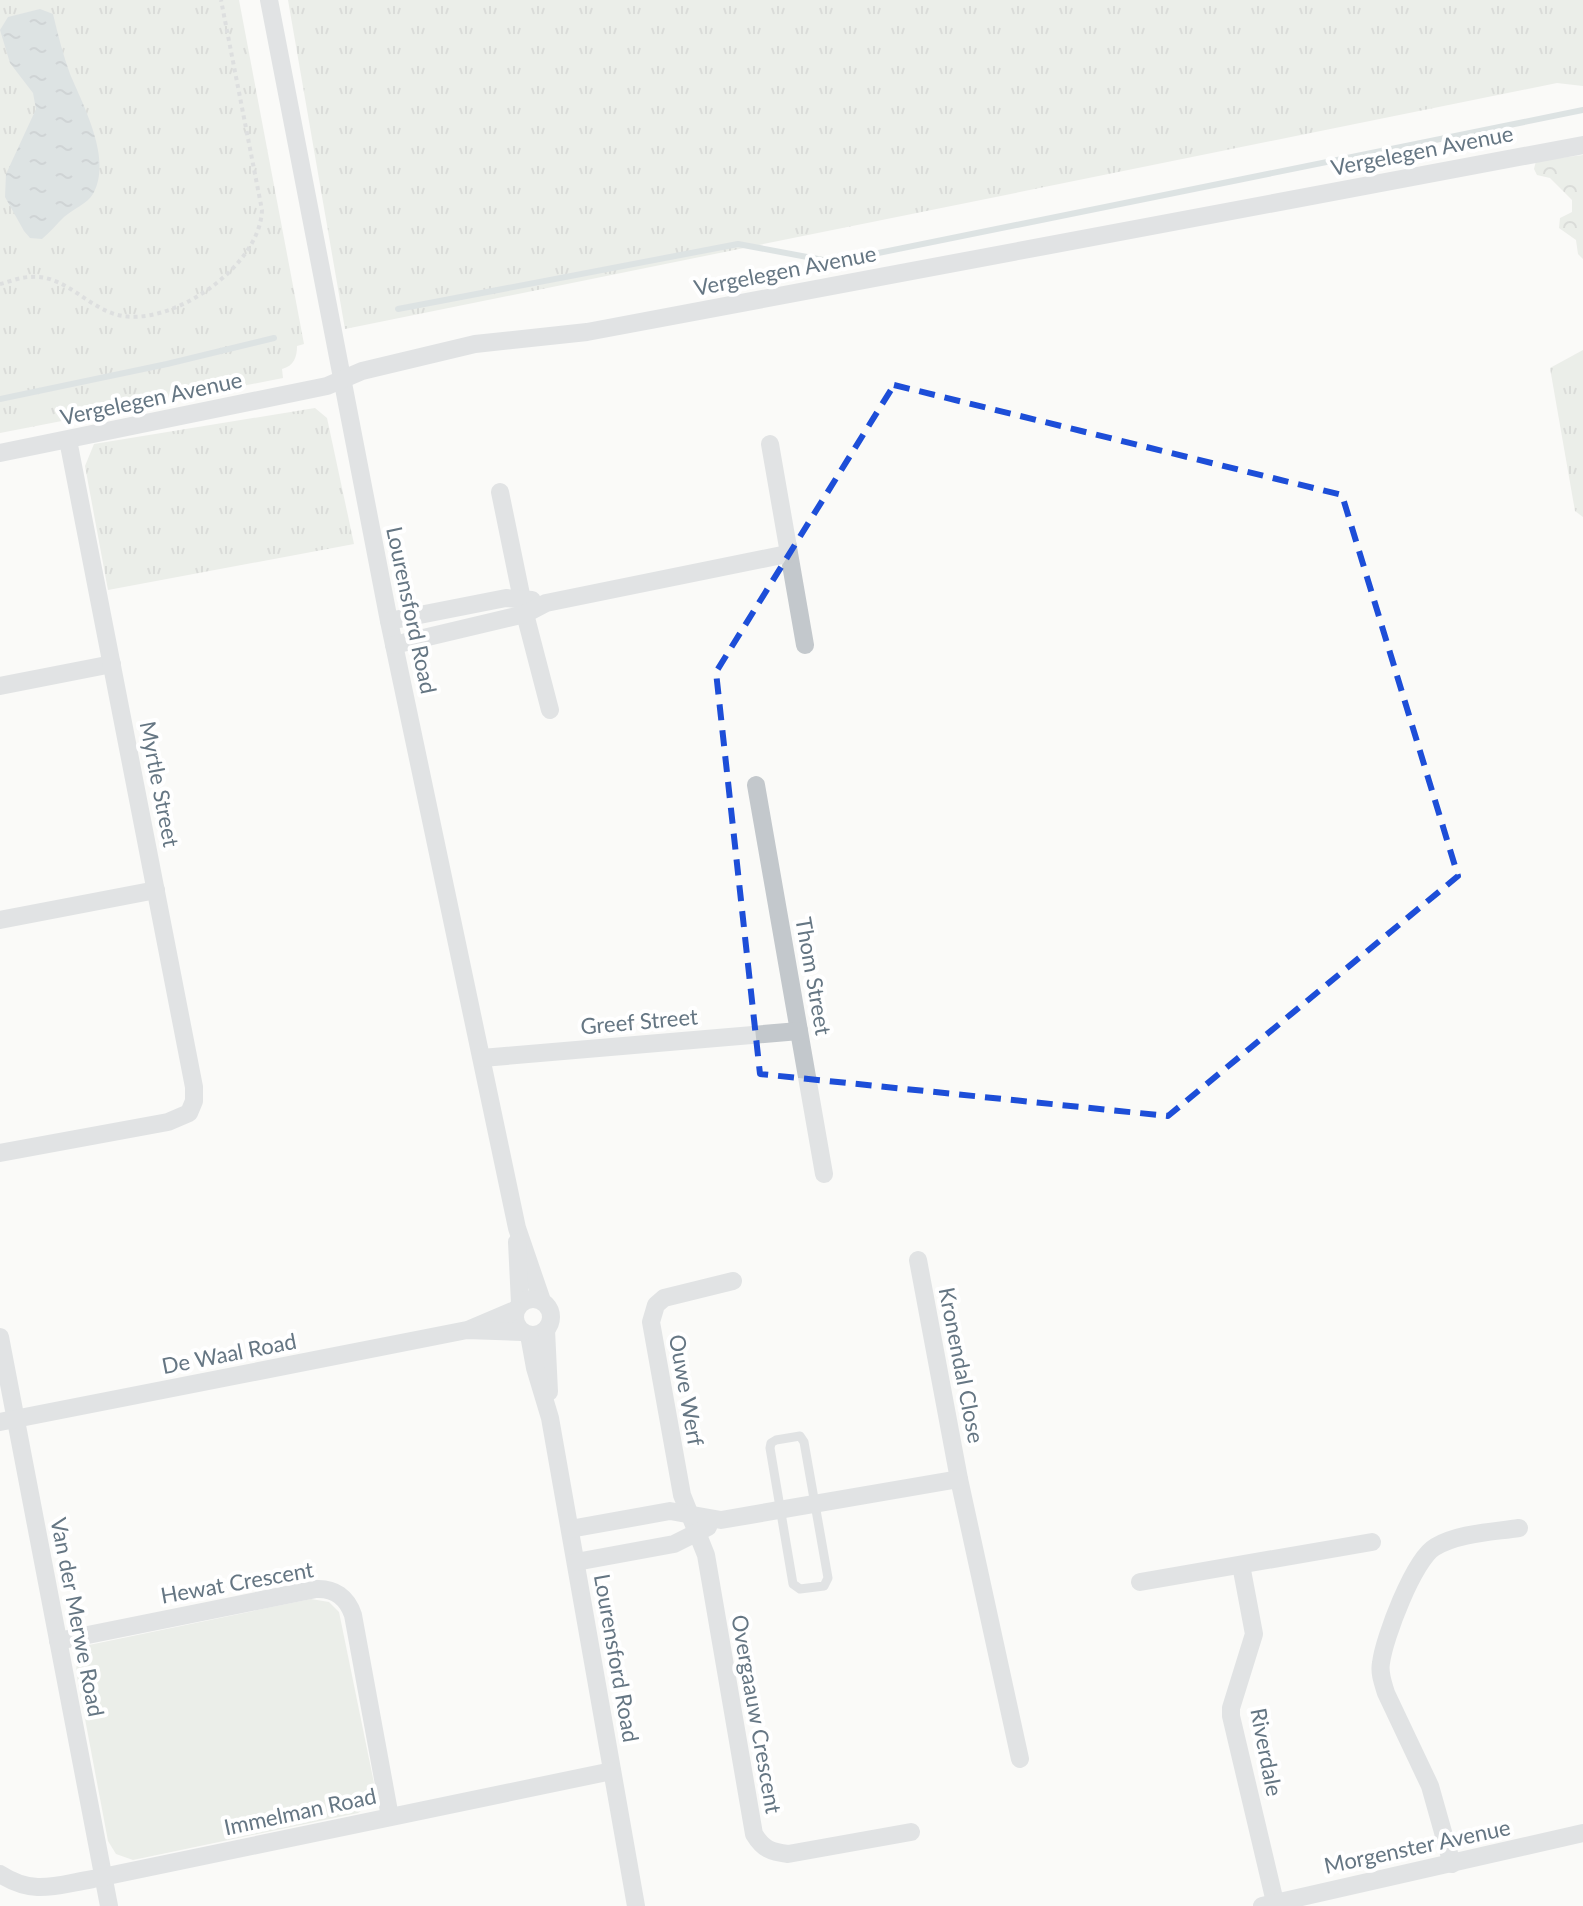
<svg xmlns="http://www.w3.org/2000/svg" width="1583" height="1906" viewBox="0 0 1583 1906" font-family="Lato,sans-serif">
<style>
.grass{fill:url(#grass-tufts)}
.forest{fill:url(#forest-crowns)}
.park{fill:#dadfd7}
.water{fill:url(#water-ripples)}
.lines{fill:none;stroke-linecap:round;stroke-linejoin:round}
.stream{stroke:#bbc7cb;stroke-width:6}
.path{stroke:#bbbfc2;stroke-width:4;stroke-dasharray:4 4;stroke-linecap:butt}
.lane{stroke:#c3c8cc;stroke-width:9}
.street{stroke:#c3c8cc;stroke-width:18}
.marked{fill:none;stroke:#1d4ed8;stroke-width:6;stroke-dasharray:16 10;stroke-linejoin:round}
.labels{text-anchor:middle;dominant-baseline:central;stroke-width:8;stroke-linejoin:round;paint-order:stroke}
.street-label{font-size:22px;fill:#657683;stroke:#fff}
</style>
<defs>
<pattern id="grass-tufts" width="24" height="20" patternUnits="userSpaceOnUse" patternTransform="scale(2)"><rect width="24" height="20" fill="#dadfd7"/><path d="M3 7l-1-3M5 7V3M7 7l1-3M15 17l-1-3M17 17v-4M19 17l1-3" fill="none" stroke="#b4b9b4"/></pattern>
<pattern id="forest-crowns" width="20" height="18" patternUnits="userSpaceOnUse" patternTransform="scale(2)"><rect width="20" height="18" fill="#dadfd7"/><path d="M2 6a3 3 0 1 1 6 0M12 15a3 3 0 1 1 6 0" fill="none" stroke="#b4b9b4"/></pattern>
<pattern id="water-ripples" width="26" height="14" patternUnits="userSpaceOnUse" patternTransform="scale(2)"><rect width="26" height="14" fill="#bbc7cb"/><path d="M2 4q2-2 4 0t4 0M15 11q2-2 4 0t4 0" fill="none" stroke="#9ca6aa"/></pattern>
</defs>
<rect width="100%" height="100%" fill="#fafaf8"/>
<g class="grass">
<path d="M0,0H239L304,344L297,346C297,357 294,366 282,369L283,378L0,433Z"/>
<path d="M288,0H1583V86L1557,83L345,329Z"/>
<path d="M1583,350V517L1575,511L1550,368Z"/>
<path d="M315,408L327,418L354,544L108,590L85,466L94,444Z"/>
</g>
<path class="forest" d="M1583,155V259L1578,254L1576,240L1559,228L1560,218L1572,212V200L1550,178L1537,175L1534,169L1536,161Z"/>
<path class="park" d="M311,1599L329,1602L339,1612L375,1788L370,1804L358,1813L133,1860L116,1854L108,1841L76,1671C77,1660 80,1653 89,1645Z"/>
<path class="water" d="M40,9L53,14C58,35 63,55 70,74C83,105 113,160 93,194C87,204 73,209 64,217C56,225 50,232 42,239L30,238L24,231L5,197L6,174L36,109L33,93L10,63L0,30L8,17Z"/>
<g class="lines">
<g class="stream">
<path d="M398,309L738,244L834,262L1583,110"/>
<path d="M0,399L167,364L274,338"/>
</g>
<path class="path" d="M0,284C9,282 20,277 30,277C65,274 86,307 118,315C171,328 260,267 262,210L221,0"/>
<path class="lane" d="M800,1436L804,1442L828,1578L824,1586L800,1589L793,1584L770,1448L771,1443L776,1440Z"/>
<g class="street">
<path d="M269,0L389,621L517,1228L542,1301"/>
<path d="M770,444L805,645"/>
<path d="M0,453L327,386L362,371L475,344L587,332L1583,145"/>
<path d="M500,492L525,614L550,710"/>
<path d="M389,621L506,598L532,600"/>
<path d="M394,645L525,614L546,603L787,554"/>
<path d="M0,686L112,664"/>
<path d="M756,785L824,1174"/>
<path d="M0,920L156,890"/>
<path d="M482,1058L799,1031"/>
<path d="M0,1153L168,1122L189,1113L194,1101V1087L68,440"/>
<path d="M517,1242L520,1303"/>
<path d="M918,1260L959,1479L1020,1759"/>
<path d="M733,1281L664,1298L656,1305L651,1322L682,1495L706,1555L754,1834C763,1849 771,1852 788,1854L911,1832"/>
<circle cx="533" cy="1317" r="18"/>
<path d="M470,1329L515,1310"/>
<path d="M546,1330L549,1392"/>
<path d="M529,1335L535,1368L550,1418L636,1906"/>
<path d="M0,1337L109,1906"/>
<path d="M0,1422L467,1330L522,1332"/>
<path d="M570,1529L670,1511L721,1520L959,1479"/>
<path d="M576,1562L674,1544L708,1527"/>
<path d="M1241,1565L1254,1634L1231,1708V1716L1275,1902"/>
<path d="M1140,1582L1372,1542"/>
<path d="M58,1641L316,1589C334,1588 347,1597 353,1615L390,1817"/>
<path d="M1452,1864L1430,1786L1386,1693C1383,1683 1379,1673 1381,1663C1384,1638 1414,1559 1435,1547C1458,1533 1493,1532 1519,1528"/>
<path d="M0,1874C34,1896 56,1885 93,1879L612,1771"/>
<path d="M1262,1906L1583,1833"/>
</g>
</g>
<path d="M0 0H1583V1906H0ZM894,385L1342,495L1458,876L1168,1116L760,1074L716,672Z" fill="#fafaf8" fill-opacity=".55" fill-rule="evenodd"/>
<path class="marked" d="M894,385L1342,495L1458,876L1168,1116L760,1074L716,672Z"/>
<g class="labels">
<g class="street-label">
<text transform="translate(1422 150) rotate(-11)">Vergelegen Avenue</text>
<text transform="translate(785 270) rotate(-11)">Vergelegen Avenue</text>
<text transform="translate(151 398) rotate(-12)">Vergelegen Avenue</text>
<text transform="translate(412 610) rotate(78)">Lourensford Road</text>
<text transform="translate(160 784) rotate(79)">Myrtle Street</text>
<text transform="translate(814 976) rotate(80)">Thom Street</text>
<text transform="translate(639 1021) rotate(-5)">Greef Street</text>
<text transform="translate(229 1353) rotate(-11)">De Waal Road</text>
<text transform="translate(962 1365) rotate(79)">Kronendal Close</text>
<text transform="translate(687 1390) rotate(80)">Ouwe Werf</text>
<text transform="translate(237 1582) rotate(-10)">Hewat Crescent</text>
<text transform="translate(78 1617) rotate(79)">Van der Merwe Road</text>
<text transform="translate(617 1658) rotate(80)">Lourensford Road</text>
<text transform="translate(757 1714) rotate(80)">Overgaauw Crescent</text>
<text transform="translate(1267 1752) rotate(79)">Riverdale</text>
<text transform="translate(300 1811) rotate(-12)">Immelman Road</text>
<text transform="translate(1417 1846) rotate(-12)">Morgenster Avenue</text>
</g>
</g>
</svg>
